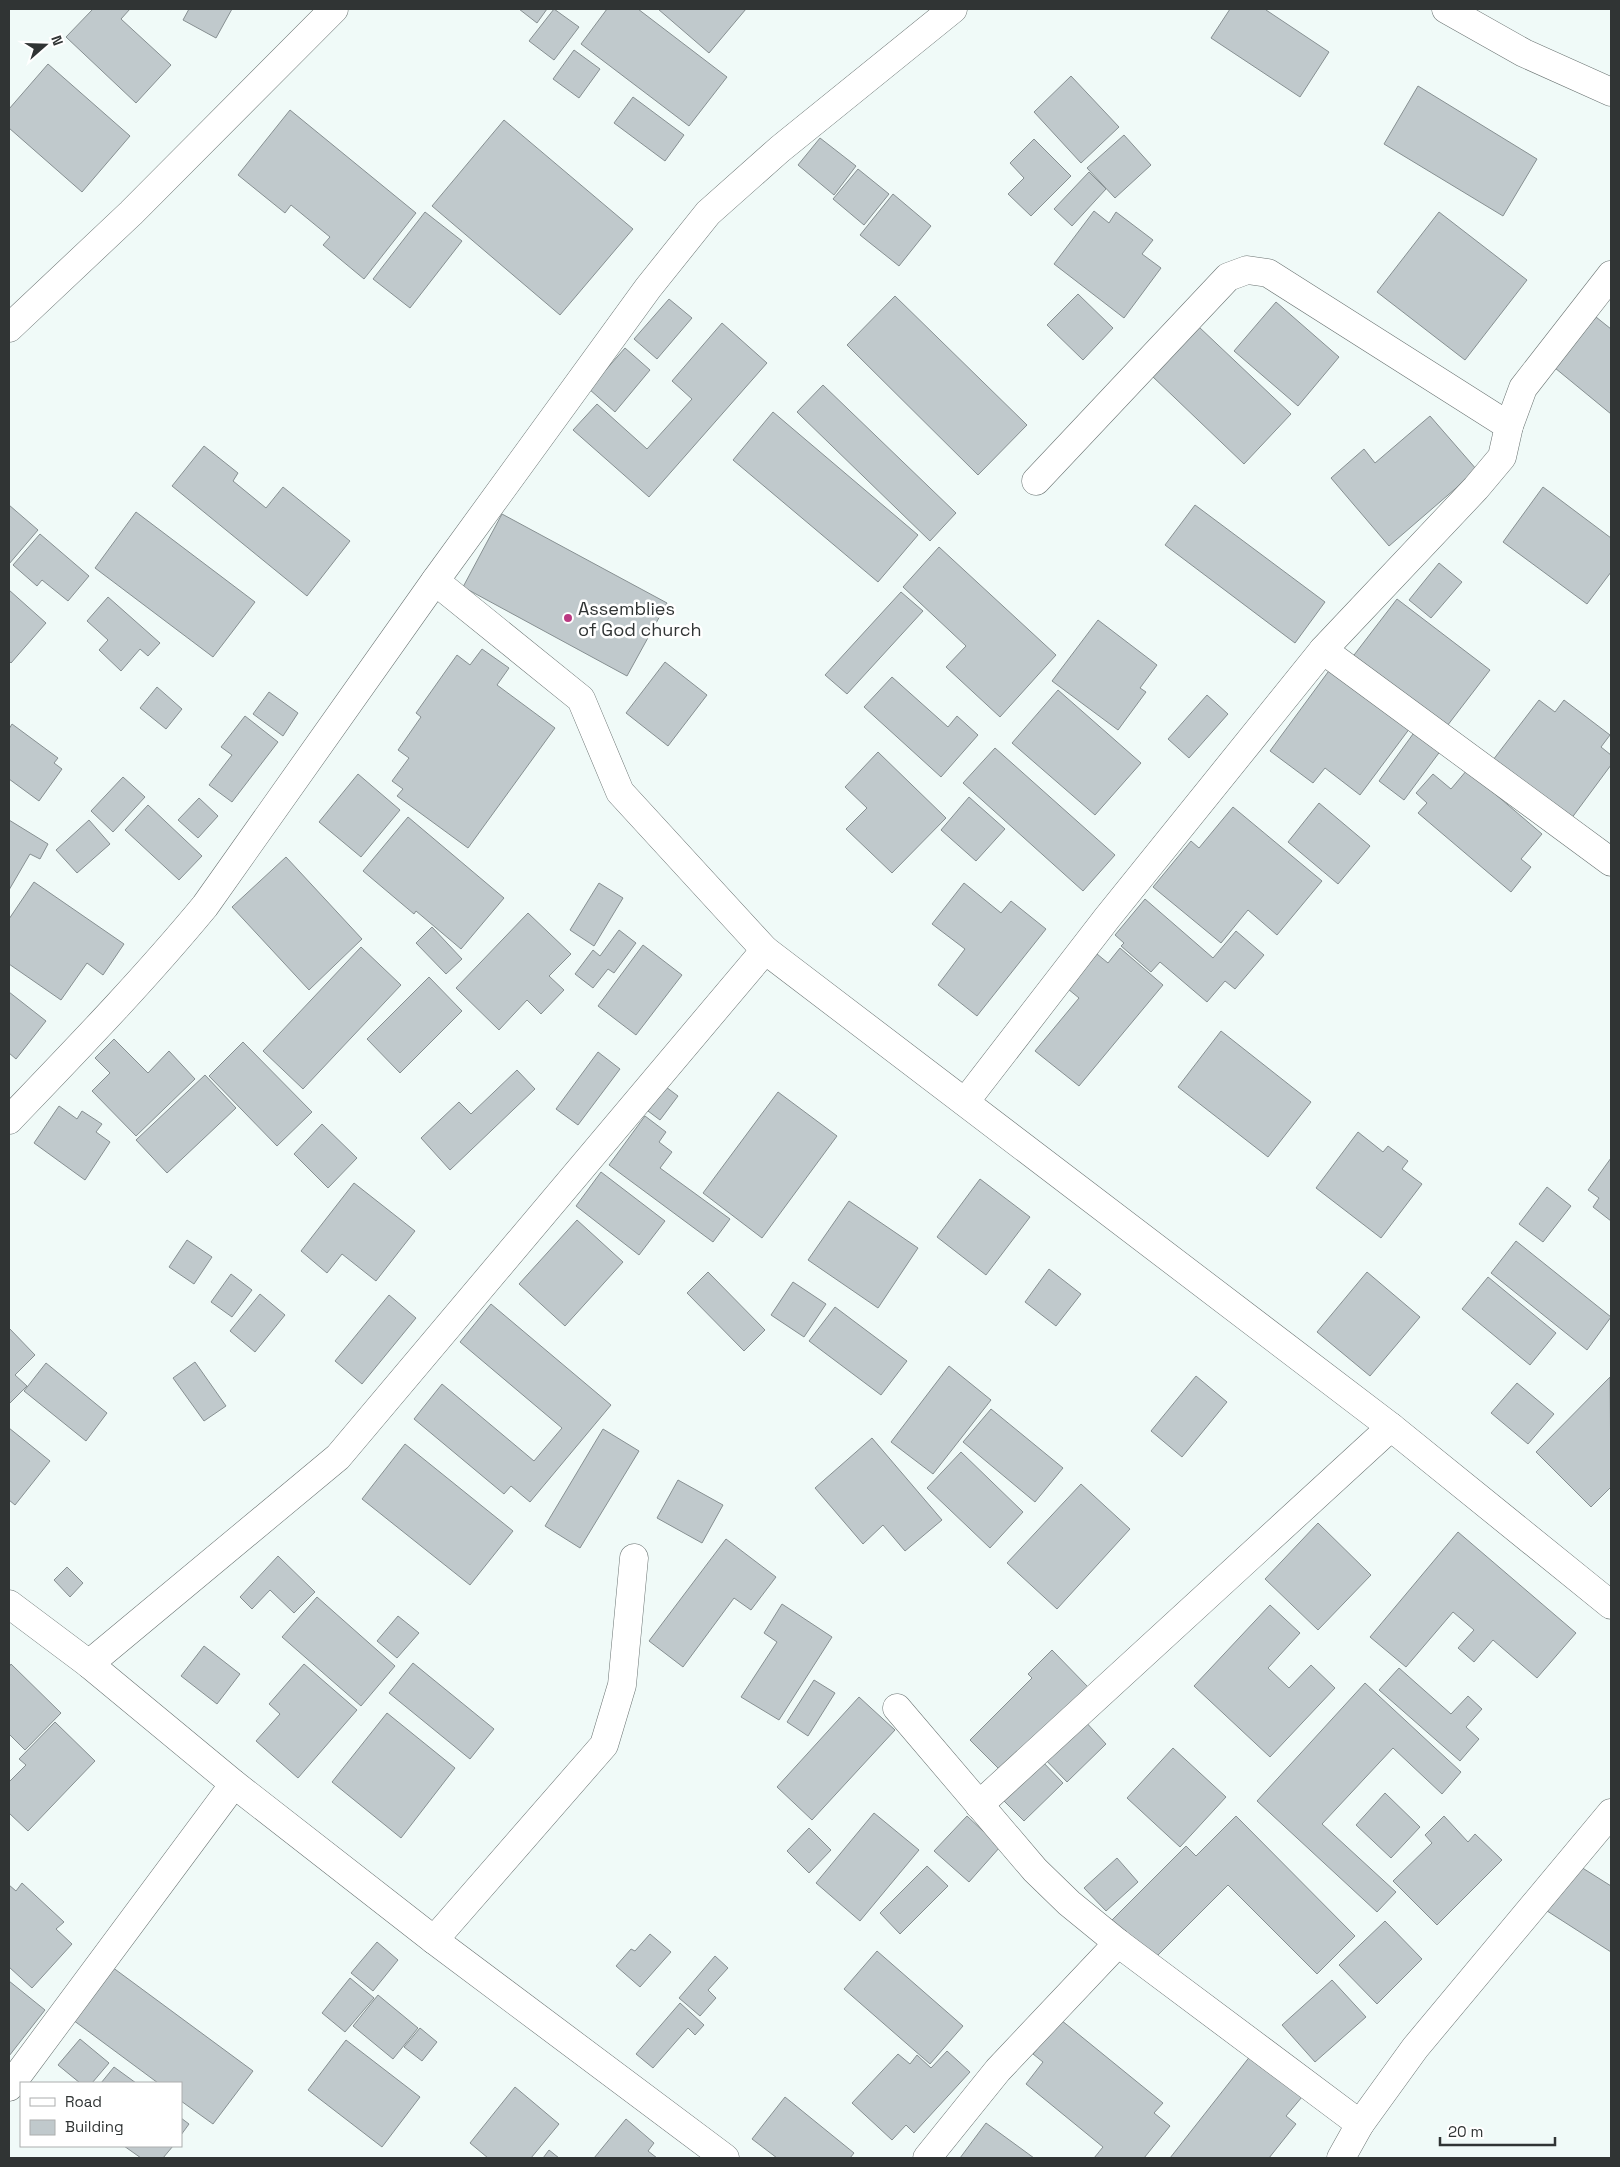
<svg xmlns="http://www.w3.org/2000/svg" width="1620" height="2167" viewBox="0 0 1620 2167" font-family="'Space Grotesk',sans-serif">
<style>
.building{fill:#c0c9cc;stroke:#879092}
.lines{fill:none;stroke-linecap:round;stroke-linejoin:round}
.street-casing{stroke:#6a7372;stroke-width:29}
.street{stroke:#fff;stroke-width:28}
.poi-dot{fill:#bb3982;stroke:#fff;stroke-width:2}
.labels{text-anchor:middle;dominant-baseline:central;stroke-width:5;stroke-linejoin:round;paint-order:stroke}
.poi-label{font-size:18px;fill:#303434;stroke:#fff;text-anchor:start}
</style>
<rect width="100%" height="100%" fill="#f0faf8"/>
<g class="building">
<path d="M93,9H130L121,19L171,65L136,103L66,37Z"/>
<path d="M189,9H232L216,38L183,20Z"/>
<path d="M519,9H547L537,23Z"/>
<path d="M554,9L579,27L554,60L529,41Z"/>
<path d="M607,9H638L727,77L689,126L581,44Z"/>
<path d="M658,9H746L709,53Z"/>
<path d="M1230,9H1267L1266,10L1329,52L1300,97L1211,38Z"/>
<path d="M574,50L600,69L579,98L553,79Z"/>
<path d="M48,64L130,136L82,192L9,128V109Z"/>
<path d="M1071,76L1119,127L1081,163L1034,112Z"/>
<path d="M1418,86L1537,159L1503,216L1384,144Z"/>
<path d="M633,97L684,135L665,161L614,123Z"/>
<path d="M290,110L416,213L364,279L323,245L330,237L291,205L285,213L238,175Z"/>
<path d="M504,120L633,229L560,315L432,206Z"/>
<path d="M1124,135L1151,165L1115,198L1087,168Z"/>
<path d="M820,138L856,166L834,195L798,165Z"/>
<path d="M1034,139L1071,176L1031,216L1008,194L1024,178L1010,163Z"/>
<path d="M858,169L889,194L864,225L833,199Z"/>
<path d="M1089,172L1106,189L1072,226L1054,209Z"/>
<path d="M893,194L931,226L899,266L860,235Z"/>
<path d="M1094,211L1109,223L1116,212L1153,240L1142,254L1161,268L1124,318L1054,264Z"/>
<path d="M425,212L462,241L410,308L373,279Z"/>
<path d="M1439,212L1527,280L1465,360L1377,292Z"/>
<path d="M1078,294L1113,328L1083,360L1047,325Z"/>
<path d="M895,296L1027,425L978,475L847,345Z"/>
<path d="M669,299L692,318L657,359L634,339Z"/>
<path d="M1276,302L1339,357L1298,406L1234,351Z"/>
<path d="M1596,317L1611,329V414L1555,368Z"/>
<path d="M722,323L767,363L649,497L573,430L597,404L647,449L692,399L672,381Z"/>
<path d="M1199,327L1291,414L1244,464L1152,376Z"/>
<path d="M625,348L650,370L615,412L589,389Z"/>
<path d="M823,385L956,513L930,541L797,412Z"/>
<path d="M773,412L918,535L878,582L733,460Z"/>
<path d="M1430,416L1477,470L1389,546L1331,478L1364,449L1375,463Z"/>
<path d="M204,446L238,473L233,481L266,508L283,487L350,541L307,596L172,486Z"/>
<path d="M1543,487L1611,538V572L1587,604L1503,542Z"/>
<path d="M9,505L38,530L9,564Z"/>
<path d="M1195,505L1325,602L1295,643L1165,545Z"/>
<path d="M136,512L255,602L213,657L95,568Z"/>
<path d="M502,514L667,603L627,676L463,587Z"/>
<path d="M40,534L89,576L68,601L42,580L37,586L13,565Z"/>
<path d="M939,547L1056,655L1000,717L946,667L966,646L903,587Z"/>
<path d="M1439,563L1462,582L1431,618L1409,600Z"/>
<path d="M9,590L46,623L11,663L9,661Z"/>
<path d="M901,592L923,611L847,694L825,675Z"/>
<path d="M108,597L160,643L148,656L140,649L121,671L99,650L108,640L87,621Z"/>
<path d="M1397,599L1490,670L1444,730L1351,659Z"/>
<path d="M1098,620L1157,665L1140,688L1146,692L1118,730L1052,681Z"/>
<path d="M482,649L509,668L497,685L555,728L468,848L397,796L403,789L392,781L409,758L398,750L421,717L416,713L457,655L470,665Z"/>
<path d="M665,662L707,695L668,746L626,713Z"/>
<path d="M1331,668L1410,728L1360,795L1325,768L1313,783L1270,751Z"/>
<path d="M892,677L948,727L957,716L978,735L941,777L864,707Z"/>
<path d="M157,687L182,709L166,729L140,708Z"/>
<path d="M1058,690L1141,763L1095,815L1012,743Z"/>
<path d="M269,692L298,713L283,736L253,714Z"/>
<path d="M1207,695L1228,714L1189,758L1168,739Z"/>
<path d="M1539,700L1555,712L1564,700L1610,735L1601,747L1611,755V765L1571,819L1493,760Z"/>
<path d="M245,716L278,742L232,802L209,785L232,755L221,747Z"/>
<path d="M1421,723L1447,742L1404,800L1379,781Z"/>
<path d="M12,724L58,758L54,763L62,769L39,801L9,779V729Z"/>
<path d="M995,748L1115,855L1083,891L963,783Z"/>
<path d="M878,752L946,818L892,873L846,829L867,808L845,787Z"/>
<path d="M1467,770L1542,834L1521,859L1531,867L1511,892L1418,813L1427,803L1416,793L1433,774L1451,789Z"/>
<path d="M358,774L400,810L361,857L319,822Z"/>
<path d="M123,777L145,797L113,832L91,811Z"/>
<path d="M969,797L1005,829L976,861L941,830Z"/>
<path d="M199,798L218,816L198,838L178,820Z"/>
<path d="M1319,803L1370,846L1338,884L1288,842Z"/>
<path d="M148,805L202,856L179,880L125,830Z"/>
<path d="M1233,807L1322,881L1277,935L1248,910L1221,943L1153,887L1191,841L1199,848Z"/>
<path d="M408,817L504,898L461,949L416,911L414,914L363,871Z"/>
<path d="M9,820L48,844L40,859L30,854L9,890Z"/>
<path d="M89,820L110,844L77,873L56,850Z"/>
<path d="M286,857L362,939L309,990L232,907Z"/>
<path d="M34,882L124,944L103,975L87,963L61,1000L9,964V919Z"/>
<path d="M599,883L623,898L594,946L570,930Z"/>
<path d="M964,883L1001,913L1011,901L1046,929L977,1016L938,985L965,949L932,924Z"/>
<path d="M1145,899L1213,958L1236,931L1264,955L1235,989L1225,981L1207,1002L1160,962L1151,972L1121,946L1124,943L1115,935Z"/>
<path d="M528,913L571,954L549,976L564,990L541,1014L527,1000L499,1030L456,988Z"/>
<path d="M432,927L462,959L446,974L416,943Z"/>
<path d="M619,930L636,943L614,973L608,969L593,988L575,974L593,950L600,956Z"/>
<path d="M643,945L682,975L636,1035L598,1006Z"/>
<path d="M361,947L401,985L303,1089L263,1051Z"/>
<path d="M1120,948L1163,985L1079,1086L1035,1051L1079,998L1068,989L1097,954L1108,963Z"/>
<path d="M429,977L462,1011L400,1073L367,1039Z"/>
<path d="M9,992L46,1021L16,1059L9,1053Z"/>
<path d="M1221,1031L1311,1102L1268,1157L1178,1087Z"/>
<path d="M114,1039L148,1073L169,1051L195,1079L136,1136L92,1091L110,1073L95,1058Z"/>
<path d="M243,1042L312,1112L277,1146L209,1076Z"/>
<path d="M598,1052L620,1069L578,1125L556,1109Z"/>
<path d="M517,1070L535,1089L450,1170L421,1138L459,1102L471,1114Z"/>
<path d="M205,1075L236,1108L167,1173L136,1140Z"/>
<path d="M666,1087L678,1096L660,1120L648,1111Z"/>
<path d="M778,1092L837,1136L762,1238L703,1193Z"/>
<path d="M59,1106L77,1119L82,1111L102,1124L96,1132L110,1142L85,1180L34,1143Z"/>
<path d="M645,1116L666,1132L659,1142L672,1152L660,1168L730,1219L713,1242L609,1165Z"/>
<path d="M322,1124L357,1158L328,1188L294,1154Z"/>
<path d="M1358,1132L1383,1152L1388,1146L1408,1161L1402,1169L1422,1184L1381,1238L1316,1188Z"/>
<path d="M1611,1158V1221L1593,1207L1599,1198L1588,1190Z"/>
<path d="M601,1172L665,1221L639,1255L576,1206Z"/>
<path d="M980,1179L1030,1217L986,1275L937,1237Z"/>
<path d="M354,1183L415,1231L376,1281L342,1254L327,1273L301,1251Z"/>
<path d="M1547,1187L1571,1206L1543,1242L1519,1224Z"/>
<path d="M849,1201L918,1248L878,1308L808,1260Z"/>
<path d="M577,1220L623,1262L565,1326L519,1284Z"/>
<path d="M187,1240L212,1257L194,1284L169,1267Z"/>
<path d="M1516,1241L1611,1317L1587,1350L1491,1273Z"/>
<path d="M1049,1269L1081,1294L1056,1326L1025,1302Z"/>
<path d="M708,1272L765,1330L744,1351L687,1293Z"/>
<path d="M1367,1272L1420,1317L1370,1376L1317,1332Z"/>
<path d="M231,1274L252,1290L232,1317L211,1302Z"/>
<path d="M1488,1277L1556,1333L1530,1365L1462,1309Z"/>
<path d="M793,1282L826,1304L804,1337L771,1315Z"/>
<path d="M260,1294L285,1315L255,1352L230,1331Z"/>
<path d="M389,1295L416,1318L362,1384L335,1361Z"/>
<path d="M491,1304L611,1405L530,1502L511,1486L504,1494L414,1419L442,1384L534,1461L562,1428L460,1342Z"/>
<path d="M835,1307L907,1361L881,1395L809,1341Z"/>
<path d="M9,1328L35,1355L15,1375L27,1386L9,1404Z"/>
<path d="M195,1362L226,1406L204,1421L173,1378Z"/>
<path d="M46,1363L107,1413L86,1441L24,1391Z"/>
<path d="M949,1366L991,1400L933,1474L891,1442Z"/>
<path d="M1196,1376L1227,1402L1182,1457L1151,1431Z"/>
<path d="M1610,1377L1611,1487L1591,1507L1536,1452Z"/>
<path d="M1517,1383L1554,1414L1528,1444L1491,1413Z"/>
<path d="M991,1409L1063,1468L1035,1502L963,1442Z"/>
<path d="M9,1428L50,1461L15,1505L9,1500Z"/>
<path d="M603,1429L639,1451L580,1548L545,1526Z"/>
<path d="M872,1438L942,1520L905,1551L883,1525L863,1544L815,1488Z"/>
<path d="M405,1444L513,1531L470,1585L362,1499Z"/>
<path d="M961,1452L1023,1512L990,1548L927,1488Z"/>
<path d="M678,1480L723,1505L702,1543L657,1518Z"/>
<path d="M1081,1484L1130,1529L1057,1609L1007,1563Z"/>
<path d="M1318,1523L1371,1575L1318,1630L1265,1579Z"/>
<path d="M1458,1532L1576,1633L1537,1678L1493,1640L1474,1662L1458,1648L1474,1630L1453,1612L1406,1667L1370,1637Z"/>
<path d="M726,1539L776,1577L751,1610L734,1598L683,1667L649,1641Z"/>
<path d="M278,1556L315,1592L294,1613L270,1590L252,1609L240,1597Z"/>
<path d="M67,1567L83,1583L70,1597L54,1580Z"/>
<path d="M317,1597L395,1666L361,1706L282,1637Z"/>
<path d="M782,1604L832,1637L779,1720L741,1697L777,1642L764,1633Z"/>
<path d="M1270,1605L1300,1633L1268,1668L1289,1688L1311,1665L1335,1688L1270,1757L1194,1686Z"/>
<path d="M398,1616L419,1633L397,1658L377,1641Z"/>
<path d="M204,1646L240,1674L217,1704L181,1676Z"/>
<path d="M1052,1650L1088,1687L1003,1773L970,1740L1032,1678L1028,1674Z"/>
<path d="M413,1663L494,1729L470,1759L389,1693Z"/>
<path d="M11,1664L61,1713L25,1750L9,1734V1667Z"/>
<path d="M304,1664L357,1710L298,1778L256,1741L280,1714L269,1704Z"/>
<path d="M1399,1668L1451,1714L1468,1696L1482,1709L1466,1727L1479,1739L1460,1761L1379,1690Z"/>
<path d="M814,1680L835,1693L808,1736L787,1722Z"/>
<path d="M1365,1683L1461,1772L1442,1794L1393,1748L1322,1824L1396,1892L1377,1912L1257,1801Z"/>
<path d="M859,1697L895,1730L812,1820L777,1787Z"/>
<path d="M387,1713L455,1768L401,1838L332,1782Z"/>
<path d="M1083,1719L1106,1744L1067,1782L1043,1757Z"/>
<path d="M55,1722L95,1761L28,1831L9,1813V1782L26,1765L19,1759Z"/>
<path d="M1173,1748L1226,1797L1180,1847L1127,1798Z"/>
<path d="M1040,1759L1063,1783L1024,1821L1001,1798Z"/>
<path d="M1385,1793L1420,1827L1391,1858L1356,1825Z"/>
<path d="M874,1813L919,1850L860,1921L816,1883Z"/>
<path d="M967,1816L1000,1847L969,1882L934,1851Z"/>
<path d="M1236,1816L1355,1936L1317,1974L1228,1885L1152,1961L1111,1921L1186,1846L1196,1856Z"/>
<path d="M1444,1816L1468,1842L1475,1834L1502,1860L1437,1925L1393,1881L1432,1843L1425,1835Z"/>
<path d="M809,1828L831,1850L809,1873L787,1851Z"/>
<path d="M1117,1858L1138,1882L1106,1911L1084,1888Z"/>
<path d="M1573,1862L1611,1886V1952L1544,1909Z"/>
<path d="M927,1866L948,1886L900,1934L880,1913Z"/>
<path d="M22,1883L64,1922L56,1929L72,1944L32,1988L9,1967V1885L16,1891Z"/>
<path d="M1385,1921L1422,1959L1377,2004L1339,1965Z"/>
<path d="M650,1934L671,1952L640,1987L616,1966L631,1949L635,1951Z"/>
<path d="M377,1942L398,1960L373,1991L351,1973Z"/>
<path d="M877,1951L963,2026L930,2064L844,1989Z"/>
<path d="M715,1956L728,1968L708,1990L716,1998L700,2016L679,1998Z"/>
<path d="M112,1967L253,2071L213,2124L181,2101V2083H158L73,2020Z"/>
<path d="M350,1978L374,1998L345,2032L322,2013Z"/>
<path d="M1332,1980L1366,2017L1315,2062L1282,2025Z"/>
<path d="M9,1981L45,2010L9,2056Z"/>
<path d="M378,1995L418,2028L393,2059L353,2026Z"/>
<path d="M680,2003L704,2025L695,2035L688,2028L653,2068L636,2054Z"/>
<path d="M1061,2020L1163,2103L1154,2113L1170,2126L1144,2158H1094L1103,2147L1026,2084L1043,2062L1033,2054Z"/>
<path d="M420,2028L437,2042L422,2061L404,2047Z"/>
<path d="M80,2039L109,2063L92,2083H80L58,2065Z"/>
<path d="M346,2040L420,2097L382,2147L308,2090Z"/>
<path d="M947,2051L970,2072L914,2133L906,2125L892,2140L852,2103L898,2054L910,2064L917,2055L931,2068Z"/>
<path d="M1251,2055L1302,2097L1286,2116L1296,2124L1269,2158H1170Z"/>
<path d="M114,2067L136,2083H101Z"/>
<path d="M515,2087L559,2124L531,2158H488L470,2143Z"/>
<path d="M785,2097L854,2153L850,2158H777L752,2139Z"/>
<path d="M181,2118L189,2124L181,2135Z"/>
<path d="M626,2119L654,2143L648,2151L657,2158H594Z"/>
<path d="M986,2123L1034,2158H960Z"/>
<path d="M124,2146H173L163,2158H141Z"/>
<path d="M549,2150L559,2158H543Z"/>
</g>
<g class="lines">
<g class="street-casing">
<g id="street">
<path d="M1446,9L1524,53L1611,92"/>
<path d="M9,328L131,213L334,9"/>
<path d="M1036,481L1228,277L1247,270L1268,273L1509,426"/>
<path d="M435,581L581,699L620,792L765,950"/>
<path d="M1323,650L1611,862"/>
<path d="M965,1102L1107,918L1323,650L1476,488L1502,457L1509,426L1523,388L1611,275"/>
<path d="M9,1120C76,1050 143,981 205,906L435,581L648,288L708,213L780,149L953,9"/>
<path d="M9,1604L89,1664L234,1784L434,1940L725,2158"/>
<path d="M89,1664L338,1457L765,950L1391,1427L1611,1605"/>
<path d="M897,1708L1035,1870L1069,1903L1118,1943L1360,2124"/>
<path d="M979,1805L1391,1427"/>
<path d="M434,1940L604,1745L622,1685L634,1558"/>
<path d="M9,2087L234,1784"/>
<path d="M927,2158L998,2070L1118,1943"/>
<path d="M1341,2158L1360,2124L1415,2048L1611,1813"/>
</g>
</g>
<use href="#street" class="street"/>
</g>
<circle class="poi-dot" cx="568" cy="618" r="5"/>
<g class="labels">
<g class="poi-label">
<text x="578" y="608">Assemblies<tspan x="578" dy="21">of God church</tspan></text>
</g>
</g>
<rect width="1620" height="2167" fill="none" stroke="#303434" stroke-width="20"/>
<rect x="20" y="2082" width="162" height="65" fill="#ffffff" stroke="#acaeae"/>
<rect x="30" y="2098" width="25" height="8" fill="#ffffff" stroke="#acaeae"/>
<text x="65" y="2107" font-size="15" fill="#303434">Road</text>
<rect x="30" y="2120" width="25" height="15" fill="#c0c9cc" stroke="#acaeae"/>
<text x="65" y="2132" font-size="15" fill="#303434">Building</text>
<g transform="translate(45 45) rotate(70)" stroke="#ffffff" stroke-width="4" paint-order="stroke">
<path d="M0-4L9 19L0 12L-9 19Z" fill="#303434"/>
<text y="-8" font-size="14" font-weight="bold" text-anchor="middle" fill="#303434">N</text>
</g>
<path d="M1440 2137v8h115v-8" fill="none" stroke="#303434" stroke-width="2.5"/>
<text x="1448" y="2137" font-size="15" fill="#303434" stroke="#ffffff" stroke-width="4" paint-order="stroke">20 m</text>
</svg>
